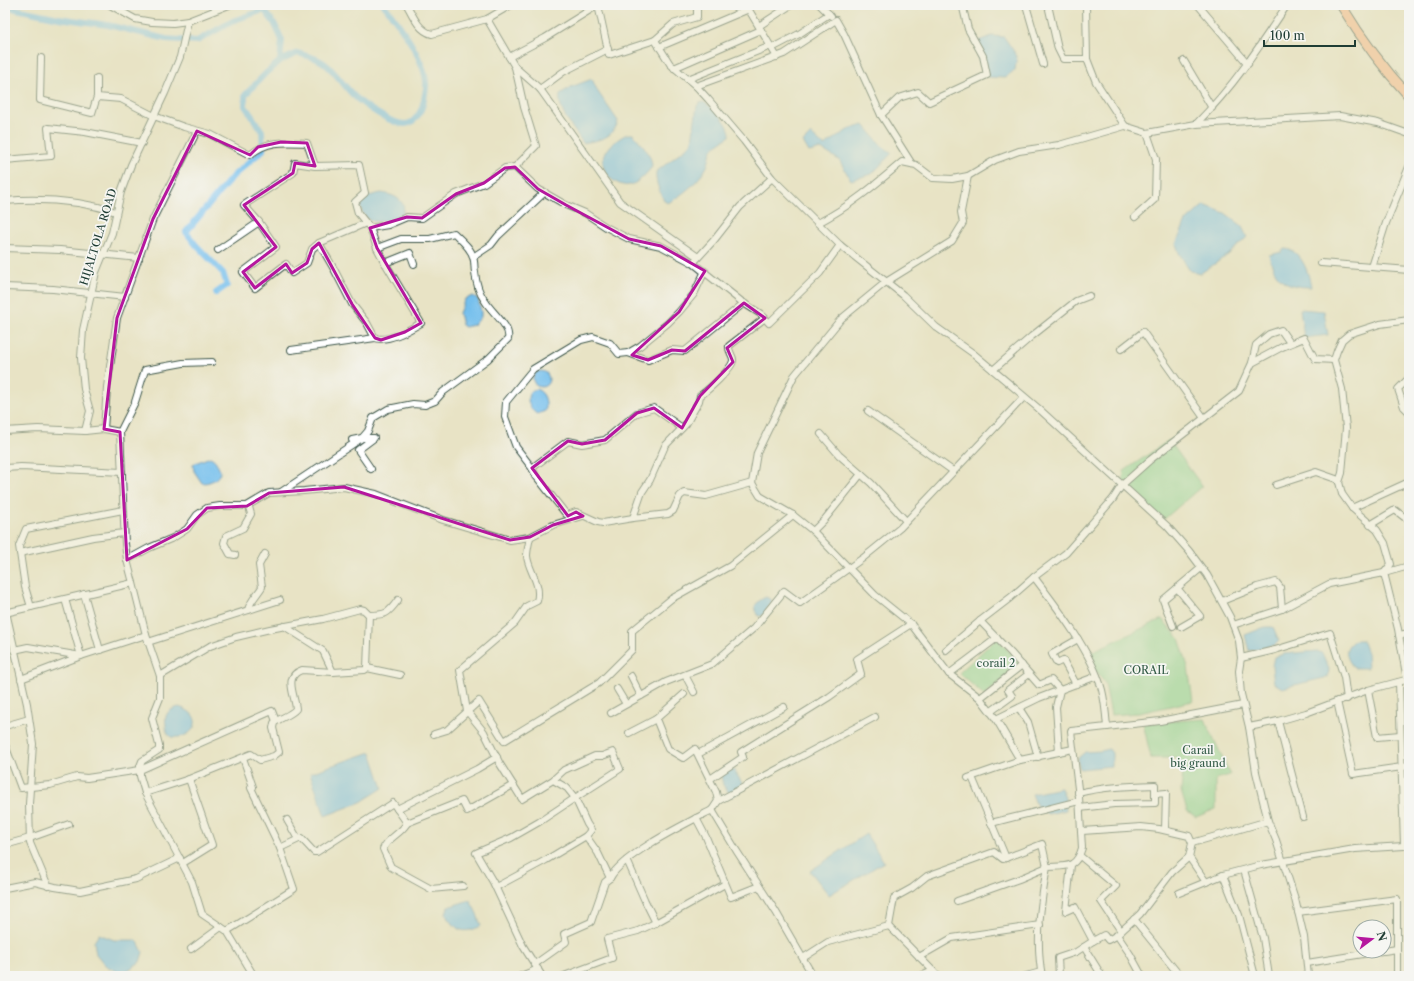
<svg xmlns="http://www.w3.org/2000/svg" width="1414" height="981" viewBox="0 0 1414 981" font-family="'Libre Caslon Text',serif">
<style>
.green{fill:#83d291;stroke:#518862}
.water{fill:#74bfed;stroke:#4a7e90}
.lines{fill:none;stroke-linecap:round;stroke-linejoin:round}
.canal{stroke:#74bfed;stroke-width:6}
.street-casing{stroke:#3d564a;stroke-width:8}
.primary-casing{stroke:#3d564a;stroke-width:11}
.street{stroke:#fff;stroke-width:6}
.primary{stroke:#fbbb8d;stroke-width:9}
.marked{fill:none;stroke:#b5179e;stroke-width:3;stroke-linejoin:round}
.labels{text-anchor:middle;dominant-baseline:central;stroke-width:3.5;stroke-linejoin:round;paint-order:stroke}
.street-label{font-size:11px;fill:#1f3d34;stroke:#f6f6f2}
.park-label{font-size:11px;fill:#335b47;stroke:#f6f6f2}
</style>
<rect width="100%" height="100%" fill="#f6f6f2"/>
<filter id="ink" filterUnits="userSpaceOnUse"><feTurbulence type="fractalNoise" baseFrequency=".025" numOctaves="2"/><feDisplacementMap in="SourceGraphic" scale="8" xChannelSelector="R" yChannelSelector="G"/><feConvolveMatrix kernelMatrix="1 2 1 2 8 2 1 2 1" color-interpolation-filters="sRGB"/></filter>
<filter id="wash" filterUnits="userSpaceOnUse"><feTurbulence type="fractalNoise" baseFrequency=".012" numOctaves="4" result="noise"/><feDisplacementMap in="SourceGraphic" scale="16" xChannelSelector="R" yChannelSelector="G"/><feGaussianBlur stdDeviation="0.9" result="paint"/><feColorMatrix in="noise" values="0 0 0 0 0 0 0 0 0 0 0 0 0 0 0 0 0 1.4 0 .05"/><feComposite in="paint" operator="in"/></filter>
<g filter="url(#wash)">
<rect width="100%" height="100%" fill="#e8e3c5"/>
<g class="green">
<path d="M1169,440L1202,486L1162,521L1122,485L1124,471Z"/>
<path d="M1162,619L1179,638L1188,667L1193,701L1139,713L1111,715L1105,683L1094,669L1091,652Z"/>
<path d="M997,638L1022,665L984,695L959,673Z"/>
<path d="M1205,719L1230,775L1216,779V809L1196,817L1187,811L1181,791L1183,772L1178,767L1177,758H1151L1143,723Z"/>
</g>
<g class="water">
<path d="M992,36L1004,37L1017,56L1015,70L1004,78L988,77C980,64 975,56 978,41Z"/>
<path d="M592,79L598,92L618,121C613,139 599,140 583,143C574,129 557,111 560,94L571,87Z"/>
<path d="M703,102C713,107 731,124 730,136C724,140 714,145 711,152C709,158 709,164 705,170C696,184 682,195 668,203L664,201C660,192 655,182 656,172L689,146L692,141L697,106L699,103Z"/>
<path d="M864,125L882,146L892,153L872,174L851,180L839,160L821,149L809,152L803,142L811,134L824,146L849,129Z"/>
<path d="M627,134H633C642,144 652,154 652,167C647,173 640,181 633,184C621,190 602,176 603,161C604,149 617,139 627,134Z"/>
<path d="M381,193C393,194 409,201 402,215C385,222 363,229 360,203C366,196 372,195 381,193Z"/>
<path d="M1204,205L1225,213L1241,225L1247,237L1228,255L1201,273L1190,271L1179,253L1176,244L1186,221Z"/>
<path d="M1284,249C1301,249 1309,273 1311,287C1285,287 1275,280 1269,255L1282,252Z"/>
<path d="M473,296L478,299L481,311V317L474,325L465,327L462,325L459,313L465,299Z"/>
<path d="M1300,309L1324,311L1328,335L1304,338Z"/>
<circle cx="541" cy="379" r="8"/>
<path d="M536,389C545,392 548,403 545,411L537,414C528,409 523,392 536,389Z"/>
<path d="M210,457C216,459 219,467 220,473C217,480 209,483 202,483L194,471L193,464Z"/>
<path d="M766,597L770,599L772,602L762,616H759C750,608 757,601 766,597Z"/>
<path d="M1265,627H1273L1279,641L1275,645L1249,651L1245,635Z"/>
<path d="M1355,640H1362L1367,653L1368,668H1354C1346,658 1342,648 1355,640Z"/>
<path d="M1317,651L1322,653L1329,669L1328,677L1282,688L1274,683L1272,666L1274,657L1284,654Z"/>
<path d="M179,707C207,715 195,740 171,737C167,734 166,730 166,725C164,714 168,710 179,707Z"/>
<path d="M1109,749L1112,753V766L1080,769L1077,759L1085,752L1101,751Z"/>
<path d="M371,752L383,788L361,802L325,816L310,773Z"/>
<path d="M727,770H734L745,788L732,797L723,785L720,771Z"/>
<path d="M1061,788L1065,798L1066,810L1048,814L1038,809L1032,794Z"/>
<path d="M866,834L884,862L829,895L810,871Z"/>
<path d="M470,900L477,914L481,926C473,930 462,934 455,926C452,923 452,921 448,919L446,913L448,907Z"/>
<path d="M99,934L114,940H137L143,952L140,962L128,970L118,972L105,965L96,954L94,942Z"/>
</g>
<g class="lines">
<g class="canal">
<path d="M5,9L11,8L59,18L108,25L166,39L197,41L235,20L264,10L274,23L282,40L280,61L266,73L245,95V106L262,131L263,150L233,176L186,232L196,245L223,273L227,285L216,293"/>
<path d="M280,61L298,53C306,56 318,58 324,63C335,71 343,85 353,95C362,104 401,133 413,121C423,112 424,100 426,88C429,65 398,22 384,5"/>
</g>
</g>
</g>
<g filter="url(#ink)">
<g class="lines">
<g class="street-casing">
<g id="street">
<path d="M110,5L135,19L152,22L173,23L188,21L229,5"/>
<path d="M407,5C413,16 419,31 432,34L487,19L511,5"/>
<path d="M598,5L609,55L655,40L670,64L696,86L708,99L744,141L772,178L840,245L903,295L936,327L974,354L1038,408L1167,526L1189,551L1207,575L1230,617L1239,641L1241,658L1239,671L1241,694L1249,727L1256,772L1268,821L1276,840L1295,899L1304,937L1308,976"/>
<path d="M746,5L777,57"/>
<path d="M820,5L831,16"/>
<path d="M1026,5L1043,64"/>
<path d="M1048,5L1058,49L1063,59H1087"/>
<path d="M1086,5L1087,59L1096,82L1125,126L1147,133L1196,124L1340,116L1378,123L1409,134"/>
<path d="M1198,5L1248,64"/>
<path d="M487,19L515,67L524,107L536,146L515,167"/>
<path d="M759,26L791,5"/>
<path d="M655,40L673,24L697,17V5"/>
<path d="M659,47L749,9"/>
<path d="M772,48L799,34L829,14"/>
<path d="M509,57L545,38L598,5"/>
<path d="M41,58L40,100L92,113L97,97"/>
<path d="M1184,61L1212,108"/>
<path d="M515,67L540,89L620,202L698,257"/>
<path d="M674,68L761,30"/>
<path d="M97,78V97L121,99L154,116L184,127L210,134L250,155C267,140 285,142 307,143L315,166L295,163L293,173L244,205L259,222L276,247L243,272L255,288L286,264L292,273L307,263L312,249L319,243L366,223L358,213L355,202L365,193L359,165L315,166"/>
<path d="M688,79L771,46"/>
<path d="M696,86L784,54L836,20L844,34L881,115L912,164"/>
<path d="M540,89L563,72L608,49"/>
<path d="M881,115L899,98L918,92L929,102L987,75L983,56L968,29L963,8L965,5"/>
<path d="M1196,124C1233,87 1258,49 1287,5"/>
<path d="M5,160L51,156L48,128L85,132L142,143"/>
<path d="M5,201C42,198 81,201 116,212"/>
<path d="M1135,217L1155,199L1156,159L1147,133"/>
<path d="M818,223C849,207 875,185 902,162L916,165L933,178L952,179L968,176L995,160L1019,151L1059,145L1125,126"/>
<path d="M368,225L370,228L377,248L385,263L410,253L414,264"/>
<path d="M370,228L388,225L407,217L422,218L456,194L484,183L505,168L515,167L538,189L566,205L585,213L606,227L629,239L661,246L693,263L715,239L740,207L772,178"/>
<path d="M319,243L334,269L352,304L367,323L375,338C389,342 409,330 421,323L385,263"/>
<path d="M5,248L60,250L139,258"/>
<path d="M218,250L259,222"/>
<path d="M473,257L491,245L498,236L545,192"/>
<path d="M693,263L742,302L761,314L769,323L820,273L840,245"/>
<path d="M1321,263L1409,270"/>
<path d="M1372,267L1386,223L1409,167"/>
<path d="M705,271L694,294L679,312L668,323L640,346L628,353L619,354L610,343L593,337L581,340L533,369L506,402L505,417L516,447L532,468L536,476L566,514L568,515L576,512L598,522L603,523L633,518L668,514L673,511L680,496L684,493L706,496L752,483L760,496L793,515L813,531L875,595L911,624L949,674"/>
<path d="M5,287L53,289L125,297"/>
<path d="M1121,349L1143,332L1204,418"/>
<path d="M291,350L375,338"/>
<path d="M628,353L648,360L672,350L685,351L744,303"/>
<path d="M1252,363L1256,345L1269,334L1281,330L1290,343"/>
<path d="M993,370L1032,336L1076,301L1089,296"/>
<path d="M1409,380H1407L1398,389L1404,407L1409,412"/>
<path d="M868,411L953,471"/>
<path d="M104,429L107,387L117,318L153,219L197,131"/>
<path d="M5,431L38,429L85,431L104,429L120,432L125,544L127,560L133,583"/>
<path d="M85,431L90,411L84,389L81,358L83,330L96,272L112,233L121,192L131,165L165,93L180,57L188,21"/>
<path d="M120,432L135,402L145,370L183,363L212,362"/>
<path d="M821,434L839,455L871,483L906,521"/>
<path d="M352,440L362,438L368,431L373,418L388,409L413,404L425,405L435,401L443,392L488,359L508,339C511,326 492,313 485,301C479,293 476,283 475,272C474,268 475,262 473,257C471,248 461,240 454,233L430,239H401L377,248"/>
<path d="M5,468L21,467L122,472"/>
<path d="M532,468L568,441L582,444L605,440L637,413L654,408L682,428"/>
<path d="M1339,482L1342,473L1346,428L1342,389L1334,360L1337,351L1342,340L1349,334L1380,324L1409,320"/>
<path d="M752,483L757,453L794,376L841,319L886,282L952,241L963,223L961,212L968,176"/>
<path d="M1276,485L1316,472L1336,479L1339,482L1342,494L1352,508L1377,530L1385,543L1391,564L1384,573L1409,566"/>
<path d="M281,492L362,438H374L358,450L371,469"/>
<path d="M247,506L269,493L304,491L344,487L376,494L443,520L510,540L530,537L553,525L583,516"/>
<path d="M1352,508L1409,482"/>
<path d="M633,518L642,492L650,480L665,446L686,424L699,401L700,396C708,390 731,370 733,361C734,356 728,352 729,346L765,318"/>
<path d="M1370,525L1395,510L1404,517H1409"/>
<path d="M813,531L825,519L861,474"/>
<path d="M530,537C529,543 527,550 527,556C528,570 542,584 537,601L527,606L515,623L460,670L467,711L484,732L500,764L522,799L553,780L567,788L575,798L620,769L613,752L602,756H595L564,770L553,780"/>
<path d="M20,553L93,537L124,533"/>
<path d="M127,560L149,548L173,538L187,529L197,515L207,508L220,506H247L249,507L251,514L243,528L226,536L224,543L230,554L235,555"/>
<path d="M1034,577C1057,607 1092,653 1102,690C1105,702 1106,715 1107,727"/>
<path d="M1177,588L1200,616L1181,627"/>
<path d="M84,594L100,650"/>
<path d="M1222,601L1257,587L1276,582L1280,587L1282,609"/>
<path d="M31,607L25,587L19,546L26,529L123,510"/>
<path d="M248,610C250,601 257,595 262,587L259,565L265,554"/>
<path d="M6,612L27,704L33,744L29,804L30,843L48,886"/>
<path d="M5,613L133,583L146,635L160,676V698L152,718L159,745V750L142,761L140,766V776L145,793L192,882L202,914L227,931L254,976"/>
<path d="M1233,625L1282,609L1329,584L1384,573L1398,629L1407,680"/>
<path d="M284,626L323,651L333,672"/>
<path d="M1173,626L1163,600L1201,568"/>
<path d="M1399,635L1409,633"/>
<path d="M148,642L280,600"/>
<path d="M14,650L28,647L81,656L146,635"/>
<path d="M946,650L980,621"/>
<path d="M1241,658L1275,650L1330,633L1344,677L1347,699"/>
<path d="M367,668L369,615"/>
<path d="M685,675L694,692"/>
<path d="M160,676L210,646L236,637L270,629L323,619L360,609L364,610L369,615C386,615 388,614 398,600"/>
<path d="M631,676L641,696"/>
<path d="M21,679L81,656L65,599"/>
<path d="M1399,682L1404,846"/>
<path d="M1076,684L1063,660L1057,663L1052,654L1078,639"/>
<path d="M617,689L626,704"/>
<path d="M1368,690L1377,737L1400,735"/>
<path d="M980,698L949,674L997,638"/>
<path d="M1337,701L1353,774L1409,766"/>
<path d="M1019,708L1028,722L1038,757"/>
<path d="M990,712L1012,696L1008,690L1029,674"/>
<path d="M611,713L666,682L712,664L754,628L784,591L800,603L863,558L900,528L1024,397"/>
<path d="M656,719L668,749L683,758L695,749L716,792L718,801L712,810"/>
<path d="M996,719L980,698L1022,665"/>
<path d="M1278,721L1303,817"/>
<path d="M5,726L29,719"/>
<path d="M1249,727L1278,721L1306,713L1368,690L1409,679"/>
<path d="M629,733L656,719L684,694"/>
<path d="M434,734L447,730L479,701L504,741L599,683L632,650V631L671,599L730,566L793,515"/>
<path d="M5,745L21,788L50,785L77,777L87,778L140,770L272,711L276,721"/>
<path d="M1059,752L1056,707L1060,690L1051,680L1039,685L1011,653L980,621L1010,598L1034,577L1066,553L1113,499L1122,485L1150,460L1239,391L1252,363L1282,347L1304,338L1315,359L1334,360"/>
<path d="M698,754L784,707"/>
<path d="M1020,760L996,719L1039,698L1097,676"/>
<path d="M972,777L1006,858"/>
<path d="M968,778L1020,760L1073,749"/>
<path d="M710,779L743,757L741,752L829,697L861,674L857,659L911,624"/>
<path d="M145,793L189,779L251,754L260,760L274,756L279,752L273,728L274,723C281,717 290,716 296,709C295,695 283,676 302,670L333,672L365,670L367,668L400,675"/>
<path d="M1078,793C1103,787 1129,786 1155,785V803L1114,804L1080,808"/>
<path d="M1155,794L1166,793L1165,830"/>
<path d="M718,801L875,717"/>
<path d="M397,809L477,769L497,757"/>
<path d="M696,818L706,837L731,897L759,886"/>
<path d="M287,820L298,839"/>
<path d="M407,823C401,834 387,838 383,849L391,867L431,889L463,886"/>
<path d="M991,823L1079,801"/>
<path d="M1082,831L1141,827L1159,829L1189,836L1192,843L1189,857"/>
<path d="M1192,843L1268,821"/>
<path d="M5,845L30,838L69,824"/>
<path d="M280,848L301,838L314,852H317L393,803L407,823L462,801L467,811L513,785"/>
<path d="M1080,856L1116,886L1101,901L1121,931"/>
<path d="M627,860L645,901L656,923"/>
<path d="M183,863L212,845L189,779"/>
<path d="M1071,865L1066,911L1075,907L1093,941L1104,935L1108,940L1117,935"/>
<path d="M1244,870L1263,938L1269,976"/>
<path d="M496,887L546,860L586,836"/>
<path d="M5,888L35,882L55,887L80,891L136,879L180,858"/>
<path d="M1179,893L1206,882"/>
<path d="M1298,912L1397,899V976"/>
<path d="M1134,919L1180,976"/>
<path d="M889,926L894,898L912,888L927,876L994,852L1003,859L1042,844L1047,867L1019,879L957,901"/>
<path d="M227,931L294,889L280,848L251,788L253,787L243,758"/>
<path d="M1084,947L1102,976"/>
<path d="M191,949L221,927"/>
<path d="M1384,951L1397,949"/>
<path d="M919,957L952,938L1040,925"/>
<path d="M803,958L828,942L889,926L938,976"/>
<path d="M1307,963L1382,951"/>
<path d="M535,964L566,942L564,934L591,922L605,882L610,878"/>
<path d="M521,976L538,969"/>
<path d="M542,976L523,946L493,882L476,853L511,838L539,822L575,798L587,824L591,830L586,836L598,853L610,878C623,854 687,823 712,810L736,850L776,912L813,976"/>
<path d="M564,976L612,958L607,939L638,931L659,921L725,884"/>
<path d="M921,976L933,971"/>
<path d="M1026,976L1041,972"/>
<path d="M1042,976C1035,940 1041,902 1047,867C1066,866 1076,869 1082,848L1079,797L1071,731L1160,721L1243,705"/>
<path d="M1059,976L1058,958L1076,952L1093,941"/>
<path d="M1142,976L1130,954L1117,935L1140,914L1172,872L1189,857L1206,882L1223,875"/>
<path d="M1255,976L1239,915L1223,875L1261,865L1355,849L1404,846H1409"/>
</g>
</g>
<g class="primary-casing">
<path id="primary" d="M1341,5C1361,38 1382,67 1409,96"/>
</g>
<use href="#street" class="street"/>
<use href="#primary" class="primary"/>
</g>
</g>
<path d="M0 0H1414V981H0ZM197,131L250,155L258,147L281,142L307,143L315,166L295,163L293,173L244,205L276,247L243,272L255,288L286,264L292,273L307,263L312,249L319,243L352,304L375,338L381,340L405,332L421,323L377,248L370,228L407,217L422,218L456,194L484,183L505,168L515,167L538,189L566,205L629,239L661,246L705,271L679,312L632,355L648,360L672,350L685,351L744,303L765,318L727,348L733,362L700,396L682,428L654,408L637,413L605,440L582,444L568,441L532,468L568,516L576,512L583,516L553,525L530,537L510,540L344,487L269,493L247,506L207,508L187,529L127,560L120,432L104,429L117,318L153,219Z" fill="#e8e3c5" fill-opacity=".55" fill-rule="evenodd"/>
<path class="marked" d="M197,131L250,155L258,147L281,142L307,143L315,166L295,163L293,173L244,205L276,247L243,272L255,288L286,264L292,273L307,263L312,249L319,243L352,304L375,338L381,340L405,332L421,323L377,248L370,228L407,217L422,218L456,194L484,183L505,168L515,167L538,189L566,205L629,239L661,246L705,271L679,312L632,355L648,360L672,350L685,351L744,303L765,318L727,348L733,362L700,396L682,428L654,408L637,413L605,440L582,444L568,441L532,468L568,516L576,512L583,516L553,525L530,537L510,540L344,487L269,493L247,506L207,508L187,529L127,560L120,432L104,429L117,318L153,219Z"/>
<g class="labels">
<g class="street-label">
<text transform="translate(98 237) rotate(-73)">HIJALTOLA ROAD</text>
</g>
<g class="park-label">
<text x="996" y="663">corail 2</text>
<text x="1146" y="670">CORAIL</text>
<text x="1198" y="750">Carail<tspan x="1198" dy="13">big graund</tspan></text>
</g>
</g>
<rect width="1414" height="981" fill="none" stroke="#f6f6f2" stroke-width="20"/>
<g transform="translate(1372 939) rotate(74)"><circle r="19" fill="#f6f6f2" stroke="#a0aca6"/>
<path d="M0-3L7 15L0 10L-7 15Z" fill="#b5179e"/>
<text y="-6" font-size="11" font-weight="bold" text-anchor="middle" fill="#1f3d34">N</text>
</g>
<path d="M1264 40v6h91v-6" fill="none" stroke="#1f3d34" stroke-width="2"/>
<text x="1270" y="40" font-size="12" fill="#1f3d34" stroke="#f6f6f2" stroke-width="3" paint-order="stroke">100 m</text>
</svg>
